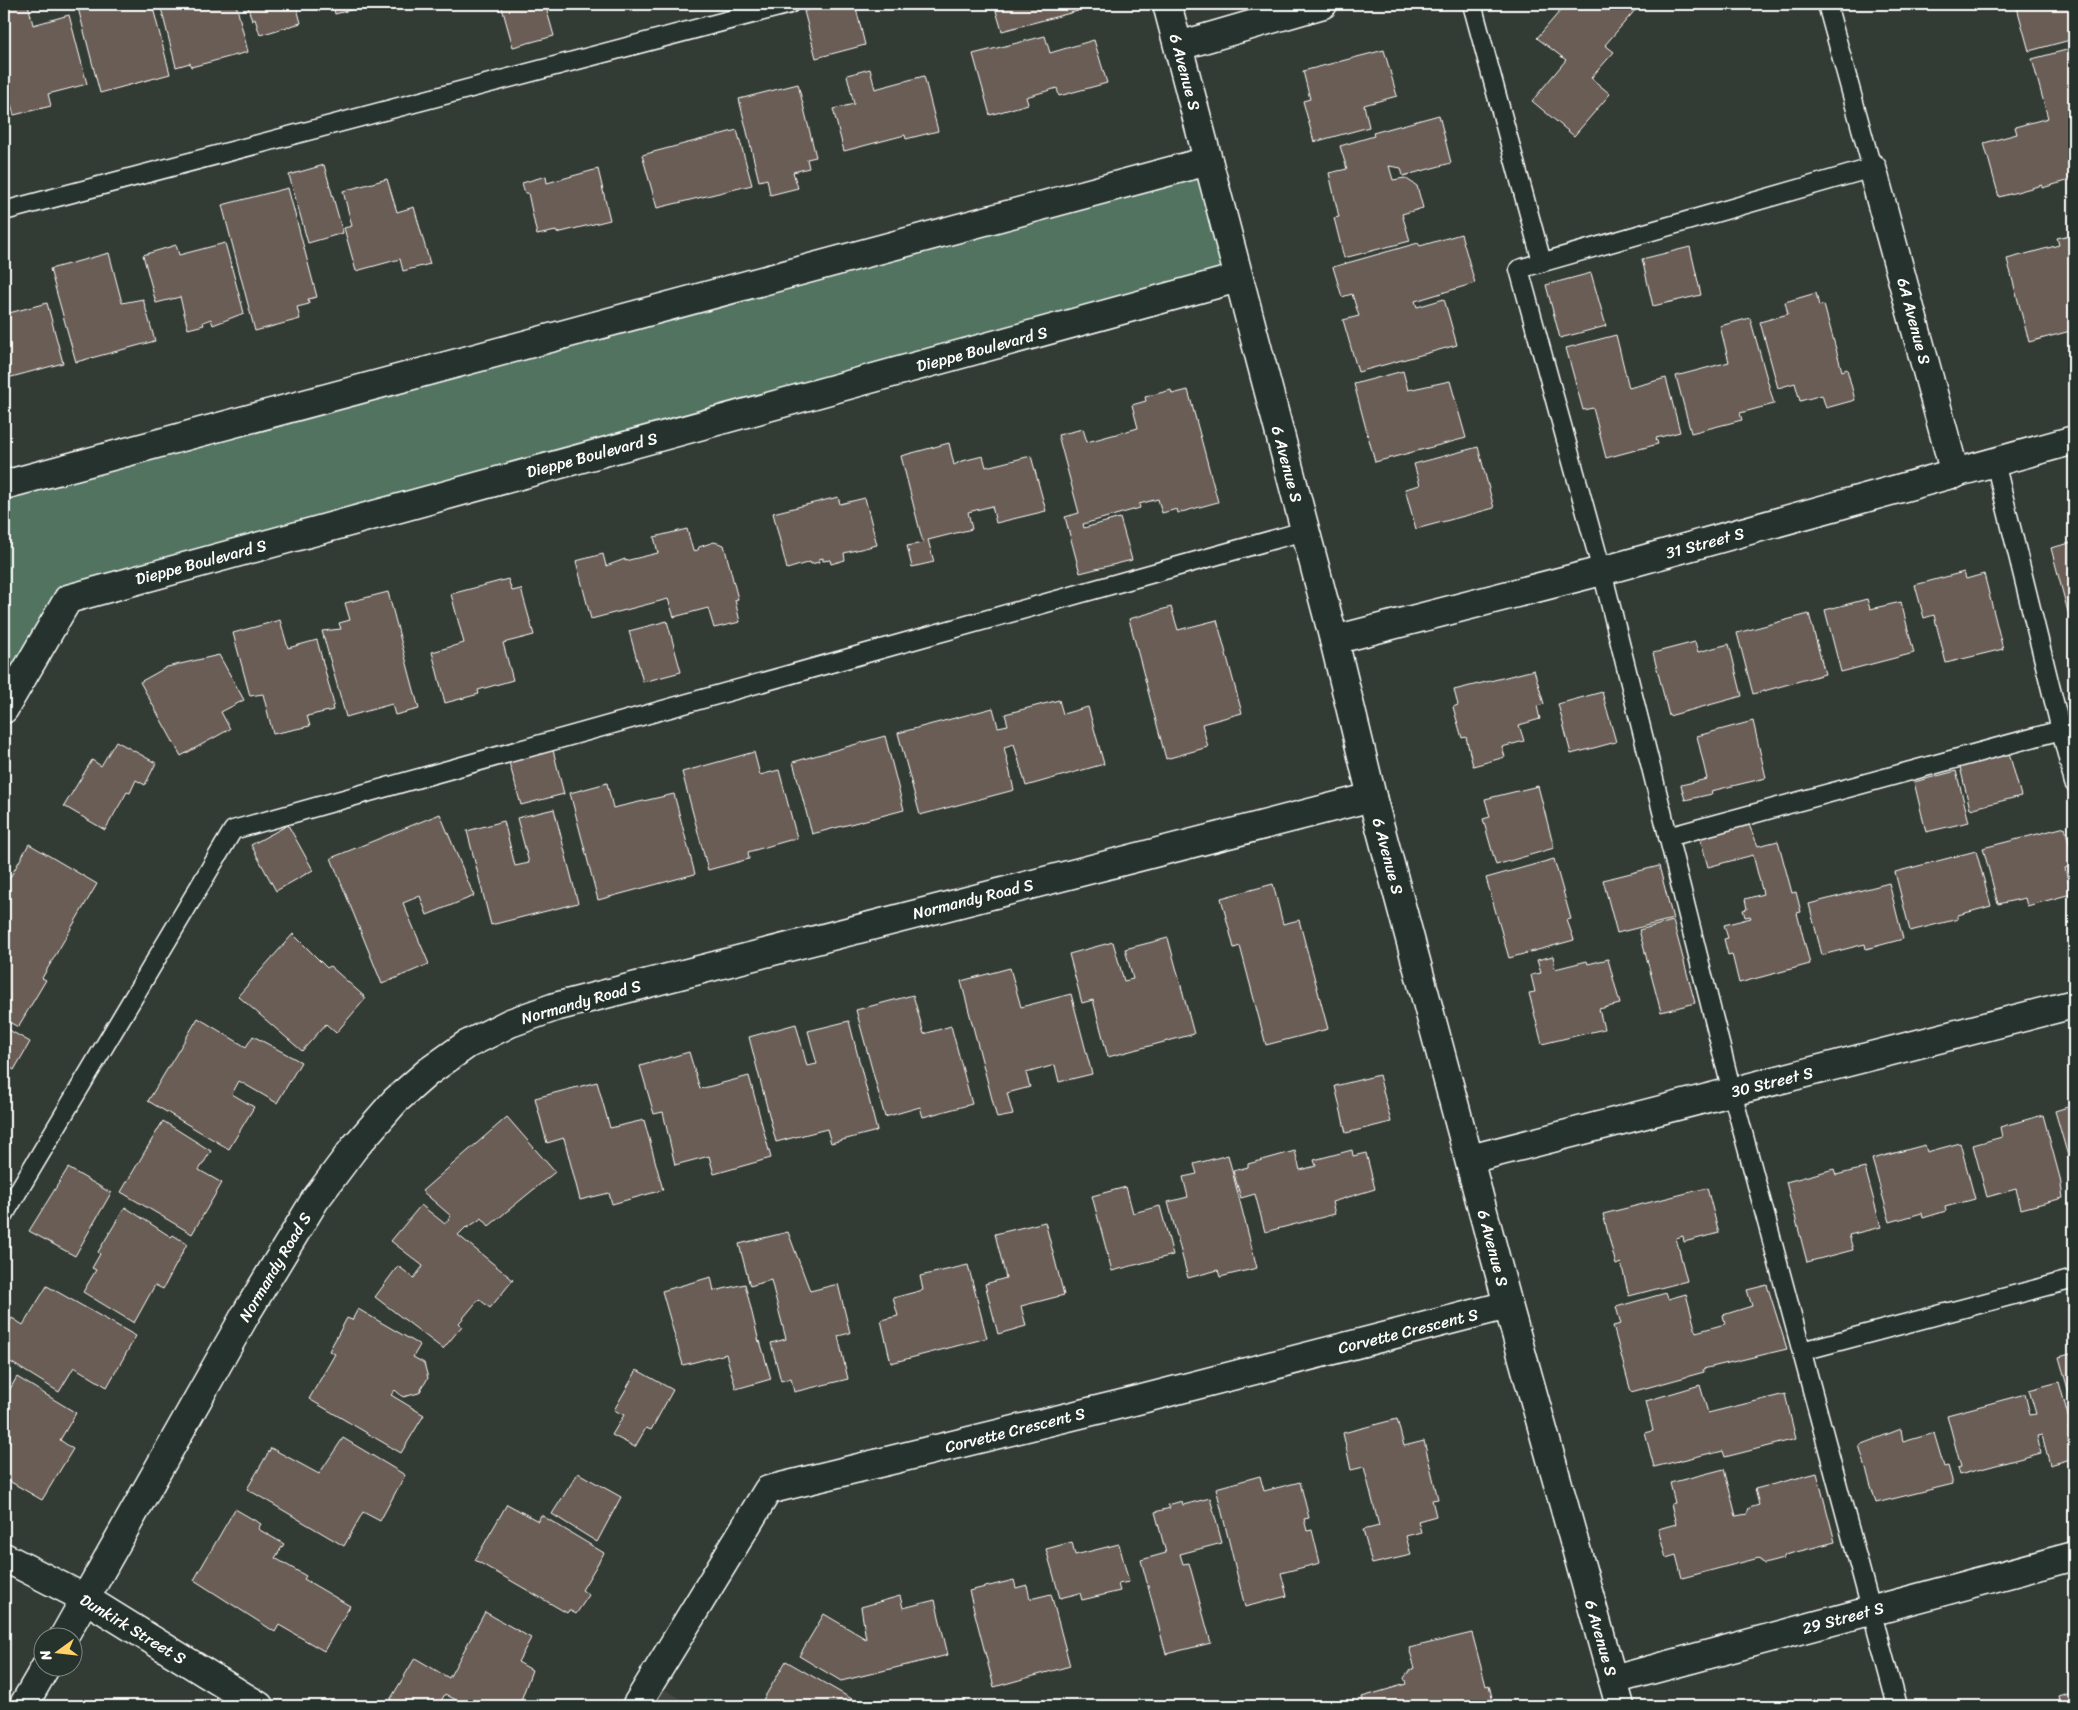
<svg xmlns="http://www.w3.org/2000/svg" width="2078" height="1710" viewBox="0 0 2078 1710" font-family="Sriracha,sans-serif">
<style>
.built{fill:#43453f}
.green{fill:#51735e;stroke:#a8b9ae}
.building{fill:#695d55;stroke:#fff}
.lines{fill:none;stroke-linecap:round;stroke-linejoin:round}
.lane-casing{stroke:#fff;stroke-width:21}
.street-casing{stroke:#fff;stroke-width:31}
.lane{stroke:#26332d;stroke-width:18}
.street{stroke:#26332d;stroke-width:28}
.labels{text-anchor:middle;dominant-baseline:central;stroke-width:5;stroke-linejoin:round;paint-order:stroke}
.street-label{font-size:16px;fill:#fff;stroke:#26332d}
</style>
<rect width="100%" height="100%" fill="#333b35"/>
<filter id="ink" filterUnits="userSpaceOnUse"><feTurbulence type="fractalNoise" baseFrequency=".02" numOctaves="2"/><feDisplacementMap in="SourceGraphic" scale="10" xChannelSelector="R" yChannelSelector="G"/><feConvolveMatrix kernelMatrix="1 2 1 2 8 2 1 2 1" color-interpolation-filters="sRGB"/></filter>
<g filter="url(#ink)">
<path class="built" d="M651,1681L693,1706H636Z"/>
<path class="green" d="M1208,161L1238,278L68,599L4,709V485Z"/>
<g class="building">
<path d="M4,4H28L33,25L69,15L87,84L48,94L51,106L14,115L11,104L6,105L4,97Z"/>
<path d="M77,4H152L170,74L100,93Z"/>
<path d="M160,4H236L248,52L191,67L190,63L176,67Z"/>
<path d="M247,4H313L297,8L301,23L260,35L255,19L252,21Z"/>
<path d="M333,4H373L335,14Z"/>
<path d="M501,4H545L554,36L513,47Z"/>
<path d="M832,4H855L865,45L816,58L804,11Z"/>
<path d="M994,4H1076L1078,11L1002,31Z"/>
<path d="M1566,4H1629L1636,9L1605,45L1614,52L1591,78L1610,94L1574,136L1532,101L1566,60L1537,38Z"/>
<path d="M2016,4H2074V39L2029,51Z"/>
<path d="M1045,36L1050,53L1094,40L1107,83L1059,96L1057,88L1026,97L1028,104L990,115L973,54Z"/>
<path d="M2074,48V179L2042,188V185L1999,197L1984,143L2017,134L2015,127L2048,118L2032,59Z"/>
<path d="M1384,50L1397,96L1364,105L1369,127L1314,142L1303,101L1310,99L1303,71Z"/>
<path d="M870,69L875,89L924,76L938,131L906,139L905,135L844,151L833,109L854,104L847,75Z"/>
<path d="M798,84L816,157L807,159L809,168L793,172L798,188L770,195L767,179L759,181L739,99Z"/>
<path d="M1439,115L1451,163L1403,176L1401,168L1389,166L1393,180L1405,178L1417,186L1423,208L1402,214L1410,241L1344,258L1334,218L1339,217L1329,173L1347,169L1340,146L1374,136L1373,133Z"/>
<path d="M737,130L752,185L657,208L642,155Z"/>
<path d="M324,165L343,233L308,243L289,175Z"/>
<path d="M598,169L610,220L557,233L556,231L537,235L528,193H525L522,183L546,176L547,183Z"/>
<path d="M387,179L397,212L414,207L430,264L403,271L400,259L356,271L344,228L352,226L343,191Z"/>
<path d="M288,188L317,297L308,299L309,304L297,307L300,319L255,331L222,205Z"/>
<path d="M1461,234L1475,283L1415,301L1417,307L1444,299L1457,345L1358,372L1343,320L1359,316L1352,294L1342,297L1333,267L1418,243L1420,246Z"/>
<path d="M2074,234V330L2029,342L2007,259L2059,245L2057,238Z"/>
<path d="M225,243L244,313L213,325L211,319L203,322L204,325L188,329L180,297L156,303L143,255L176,245L179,255Z"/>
<path d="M1690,247L1701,295L1653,306L1642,259Z"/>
<path d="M109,253L122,303L143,299L155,341L76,362L50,269Z"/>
<path d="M1591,273L1606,326L1560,338L1546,285Z"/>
<path d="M1816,293L1819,306L1824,305L1842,371L1847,369L1855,400L1826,408L1822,395L1800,401L1795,383L1778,388L1760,322L1788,314L1785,302Z"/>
<path d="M7,302L9,313L47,303L63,363L4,379V303Z"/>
<path d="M1750,318L1774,404L1740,413L1742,420L1691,433L1676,376L1729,362L1720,326Z"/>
<path d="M1616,335L1629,388L1666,378L1680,432L1656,438L1658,444L1606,458L1593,408L1583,410L1566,348Z"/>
<path d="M1403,371L1408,390L1450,381L1466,438L1375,462L1354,384Z"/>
<path d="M1171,390L1172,394L1188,390L1218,502L1178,513L1177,509L1162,513L1158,499L1139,504L1140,508L1083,524L1084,528L1120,518L1132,560L1080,573L1065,517L1079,513L1058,435L1083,429L1087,442L1138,428L1132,405L1146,401L1145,397Z"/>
<path d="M949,443L954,465L958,463V462L983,456L986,467L1031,456L1046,511L996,523L992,506L968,512L972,529L928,540L934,562L912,567L907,546L923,543L901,456Z"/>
<path d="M1478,447L1494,508L1416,529L1405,489L1420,485L1414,464Z"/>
<path d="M838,497L840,504L865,498L877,545L844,553L845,560L831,564L830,560L823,561V558L819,559V562L811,564L810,562L787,569L773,513Z"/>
<path d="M687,529L693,551L698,550L699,547L714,542L724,545L738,599L735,600L740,622L714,628L708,608L674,617L668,599L591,619L576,561L603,554L606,566L625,559V561L658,553L654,537Z"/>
<path d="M2074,542V611L2068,612L2051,548Z"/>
<path d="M1964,572L1966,579L1984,574L2003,649L1946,663L1934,615L1924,618L1915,585Z"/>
<path d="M508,579L512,591L521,589L534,635L503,643L513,680L478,690L479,694L445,703L432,652L464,643L451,594Z"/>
<path d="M388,592L419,709L395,715L392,704L346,717L322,631L341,629L339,623L350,620L345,603Z"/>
<path d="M1867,599L1870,609L1901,602L1914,653L1841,672L1825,610Z"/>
<path d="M1171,607L1178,630L1217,620L1242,713L1202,724L1208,747L1166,759L1129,619Z"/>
<path d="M1809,614L1825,674L1753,694L1737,633Z"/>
<path d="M280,620L288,648L317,640L334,705L332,706L333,710L307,716L310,726L273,734L263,694L250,696L233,633Z"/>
<path d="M667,621L681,672L643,682L629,631Z"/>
<path d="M1695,642L1698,652L1729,644L1742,696L1669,716L1653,653Z"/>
<path d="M219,655L244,700L221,712L230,729L181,756L140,682L167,667Z"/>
<path d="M1534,670L1544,704L1537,706L1540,719L1519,725L1524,741L1502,747L1505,757L1473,766L1466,737L1462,738L1453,707L1458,705L1454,690Z"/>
<path d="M1602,692L1616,742L1571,754L1558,704Z"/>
<path d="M1059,700L1063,714L1088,707L1104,764L1026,786L1014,744L1004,747L1014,790L920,815L898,733L993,708L998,727L1008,725L1005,714Z"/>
<path d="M1753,721L1766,778L1711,791L1712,794L1685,800L1681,785L1707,779L1697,736Z"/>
<path d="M885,736L904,810L812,834L793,762Z"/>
<path d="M116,741L156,763L145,785L136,780L130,793L127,792L105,830L64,806L92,760L101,766Z"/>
<path d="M553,750L564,794L521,805L509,762Z"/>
<path d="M754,752L760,775L779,770L797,838L748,852L749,859L708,870L682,772Z"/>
<path d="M2009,753L2021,796L1970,809L1960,767Z"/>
<path d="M1956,771L1969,822L1926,832L1914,782Z"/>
<path d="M607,783L613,808L674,794L695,874L598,900L570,793Z"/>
<path d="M1538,786L1554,848L1496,865L1483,819L1490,817L1485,799Z"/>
<path d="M554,809L578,903L491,925L467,831L504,821L515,866L529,863L517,818Z"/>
<path d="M440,814L474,896L427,915L420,896L403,903L429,964L382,984L331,858Z"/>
<path d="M288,825L313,870L276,891L251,845Z"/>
<path d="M1749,825L1758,846L1778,841L1792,893L1796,892L1801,912L1797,913L1810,964L1739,983L1732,954L1728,955L1724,939L1728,938L1724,925L1751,918L1750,916L1745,917L1743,910L1747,909L1745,899L1763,894L1753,855L1708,867L1700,837Z"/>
<path d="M2065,827L2074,865L2065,868L2071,894L2027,906L2025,898L1998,904L1983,848Z"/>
<path d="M29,844L97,884L42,978L46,980L18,1027L4,1019V902L9,892L4,888Z"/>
<path d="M1976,851L1991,906L1958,915V919L1910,931L1895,872Z"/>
<path d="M1554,859L1571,919L1567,920L1574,940L1509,958L1486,878Z"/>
<path d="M1659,866L1673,919L1617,933L1603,880Z"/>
<path d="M1889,883L1903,939L1866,949L1865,944L1822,955L1809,904Z"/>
<path d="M1273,884L1283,924L1299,920L1328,1029L1266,1045L1240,946L1234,948L1221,898Z"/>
<path d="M1673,921L1695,1003L1661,1012L1639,930Z"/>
<path d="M293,934L327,968L330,966L366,998L336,1033L326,1024L302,1051L238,996Z"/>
<path d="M1168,938L1194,1034L1108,1057L1093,1000L1082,1003L1069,954L1113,942L1124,981L1133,979L1125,949Z"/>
<path d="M1553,956L1555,969L1587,961L1588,964L1608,959L1620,1004L1599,1009L1604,1029L1542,1044L1529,993L1535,992L1531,975L1541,973L1537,960Z"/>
<path d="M1010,968L1021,1007L1071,994L1092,1074L1059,1082L1055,1065L1026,1073L1030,1087L1007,1093L1013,1115L997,1118L961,981Z"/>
<path d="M913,995L924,1034L951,1026L972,1104L923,1117L920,1107L885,1117L856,1010Z"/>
<path d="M198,1018L246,1047L253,1036L301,1062L277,1103L239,1081L232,1094L254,1107L229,1149L148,1101Z"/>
<path d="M849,1021L877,1131L831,1143L827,1129L776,1142L749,1037L796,1024L807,1066L817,1064L808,1031Z"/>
<path d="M4,1027L30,1042L14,1070L4,1064Z"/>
<path d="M689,1052L700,1089L749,1076L771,1158L714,1174L709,1156L675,1165L663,1112L654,1114L640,1066Z"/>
<path d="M1379,1075L1391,1122L1346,1133L1335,1086Z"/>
<path d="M597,1082L610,1128L644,1120L663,1190L612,1204L609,1193L580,1200L564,1138L547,1143L535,1098Z"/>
<path d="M2074,1105V1177L2055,1111Z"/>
<path d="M2043,1115L2060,1178L2063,1198L2021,1209L2016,1189L1987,1197L1973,1145L2002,1137L2000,1127Z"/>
<path d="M507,1117L555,1172L489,1226L482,1218L467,1228L466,1227L458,1235L513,1280L490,1308L479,1299L459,1323L462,1326L443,1349L375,1297L398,1266L414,1278L423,1266L391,1241L421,1205L445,1224L451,1216L422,1191Z"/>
<path d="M163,1121L211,1151L199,1170L222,1183L192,1234L121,1192Z"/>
<path d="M1960,1143L1975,1199L1945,1207L1946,1211L1923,1218L1922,1213L1890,1222L1872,1159L1925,1145L1927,1152Z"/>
<path d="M1352,1150L1353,1156L1366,1153L1375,1189L1332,1202L1335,1214L1265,1232L1255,1194L1241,1198L1233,1171L1248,1167V1164L1295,1151L1300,1170L1316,1166L1314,1160Z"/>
<path d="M1228,1155L1257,1268L1220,1277L1218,1270L1188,1278L1168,1202L1188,1197L1183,1177L1197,1174L1194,1164Z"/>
<path d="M68,1168L111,1193L75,1256L29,1231Z"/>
<path d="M1865,1168L1881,1227L1849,1235L1853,1250L1807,1262L1786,1182L1834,1169L1836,1175Z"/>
<path d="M1126,1187L1133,1213L1160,1206L1173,1255L1112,1271L1092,1196Z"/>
<path d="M1707,1188L1719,1233L1684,1242L1683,1236L1676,1238L1687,1281L1629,1296L1621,1263L1616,1265L1603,1214Z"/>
<path d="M125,1207L171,1237L173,1235L187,1244L163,1289L155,1285L134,1323L83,1292L96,1270L92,1268L100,1254L98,1252Z"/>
<path d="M1045,1222L1064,1295L1021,1306L1026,1326L998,1334L985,1284L1006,1278L995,1234Z"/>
<path d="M788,1232L810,1291L838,1284L850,1333L838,1336L848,1379L794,1392L791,1378L781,1381L771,1343L786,1339L771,1280L750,1286L739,1244Z"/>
<path d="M968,1265L987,1338L891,1363L881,1320L898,1316L893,1298L923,1290L920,1276Z"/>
<path d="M711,1277L714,1291L745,1284L759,1342L760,1341L771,1379L736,1389L726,1354L683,1365L662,1291Z"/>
<path d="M1767,1285L1787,1349L1703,1369L1704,1372L1631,1392L1613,1326L1621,1324L1616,1307L1666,1293L1668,1299L1686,1294L1696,1332L1725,1324L1723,1315L1752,1306L1747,1290Z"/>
<path d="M47,1286L136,1336L107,1387L74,1367L59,1392L4,1358V1331L12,1318L23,1325Z"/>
<path d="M358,1309L420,1345L413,1357L424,1363L428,1378L419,1393L403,1397L395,1390L391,1395L424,1415L401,1453L309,1399L335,1354L329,1351L347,1318L352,1320Z"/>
<path d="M2074,1353V1411L2059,1357Z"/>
<path d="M637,1370L673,1390L651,1430L646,1428L635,1447L612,1435L624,1415L614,1410Z"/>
<path d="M17,1377L76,1413L60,1440L73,1449L42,1500L4,1478V1399Z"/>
<path d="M2059,1382L2071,1427L2068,1428L2074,1449V1458L2050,1465L2042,1435L2037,1436L2041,1453L1959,1475L1957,1468L1961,1467L1947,1415L2025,1394L2030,1415L2036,1414L2029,1390Z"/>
<path d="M1700,1385L1708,1413L1785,1394L1796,1439L1725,1457L1723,1451L1711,1454V1453L1654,1467L1645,1433L1653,1431L1646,1401Z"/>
<path d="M1397,1419L1404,1446L1424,1441L1438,1499L1432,1500L1436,1516L1418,1521L1421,1532L1406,1536L1411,1555L1372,1564L1363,1530L1379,1526L1364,1467L1351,1470L1343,1433Z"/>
<path d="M1901,1429L1903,1442L1934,1433L1944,1467L1948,1466L1953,1484L1876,1503L1859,1445Z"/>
<path d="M343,1438L405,1475L380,1521L363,1512L344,1546L247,1489L271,1448L319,1474Z"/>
<path d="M1724,1469L1736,1516L1747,1514L1749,1508L1759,1505L1755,1489L1817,1473L1835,1542L1785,1555L1783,1559L1764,1564L1759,1558L1682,1578L1676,1555L1666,1558L1658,1529L1676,1524L1671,1504L1675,1503L1670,1483Z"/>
<path d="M578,1473L621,1497L597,1542L552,1514Z"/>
<path d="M1260,1476L1264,1491L1300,1482L1309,1518L1304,1519L1307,1531L1312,1530L1320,1563L1281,1573L1287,1596L1245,1607L1216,1488Z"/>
<path d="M1210,1498L1222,1543L1180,1554L1183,1564L1189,1563L1211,1643L1166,1654L1141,1560L1166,1553L1155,1512L1170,1508L1168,1505L1182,1501L1183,1505Z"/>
<path d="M507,1504L538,1521L541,1515L604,1553L582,1590L589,1595L576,1614L569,1610L567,1613L475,1560Z"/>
<path d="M235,1509L261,1524L258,1529L284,1544L275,1558L306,1576L304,1579L350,1606L324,1651L279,1625L275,1632L194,1580Z"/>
<path d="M1072,1542L1075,1555L1119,1544L1129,1582L1118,1584L1120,1591L1082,1600L1080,1593L1060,1598L1046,1549Z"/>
<path d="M1014,1580L1016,1588L1027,1585L1030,1599L1051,1594L1070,1666L994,1687L969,1591Z"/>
<path d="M900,1596L903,1608L935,1600L948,1655L841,1681L799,1656L824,1614L866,1639L861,1607Z"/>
<path d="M485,1612L531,1638L518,1662L532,1670L519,1706H467L445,1694L438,1706H400L390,1700L415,1658L449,1678Z"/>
<path d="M1472,1633L1486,1686L1489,1685L1494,1706H1364L1362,1697L1406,1684L1404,1678L1410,1670L1415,1668L1409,1648Z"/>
<path d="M786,1661L864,1706L760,1705Z"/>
<path d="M2074,1691V1706H2040L2059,1700L2058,1696Z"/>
<path d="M1973,1702L1974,1706H1955Z"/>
</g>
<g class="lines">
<g class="lane-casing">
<g id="lane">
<path d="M1472,4L1542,262"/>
<path d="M1827,4L1872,168L1519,269L1602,571L1732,1092L1897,1706"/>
<path d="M4,211L790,4"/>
<path d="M1995,462L2074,783"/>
<path d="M1668,837L2061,730"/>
<path d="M4,1215L233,830L1304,531"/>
<path d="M1802,1351L2074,1279"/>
</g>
</g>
<g class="street-casing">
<g id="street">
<path d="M1167,4L1334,640L1372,797L1508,1305L1620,1706"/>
<path d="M1179,46L1323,4"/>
<path d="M1872,168L1955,474"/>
<path d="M4,485L1208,161"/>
<path d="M1334,640L1602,571L2074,440"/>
<path d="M4,709L68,599L1238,278"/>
<path d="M1470,1159L2074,1004"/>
<path d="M4,1557L86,1599L259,1706"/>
<path d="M63,1638L247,1312L315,1200L354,1148L395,1101L428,1072L466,1045L510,1023L555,1007L1372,797"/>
<path d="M1613,1680L2074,1556"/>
<path d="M23,1706L45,1668"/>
<path d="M636,1706L768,1490L1134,1401L1508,1305"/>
</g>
</g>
<use href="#lane" class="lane"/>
<use href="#street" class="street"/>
</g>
</g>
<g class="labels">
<g class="street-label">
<text transform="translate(1185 72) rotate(75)">6 Avenue S</text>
<text transform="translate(1914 321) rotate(75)">6A Avenue S</text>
<text transform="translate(982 349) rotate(-15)">Dieppe Boulevard S</text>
<text transform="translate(592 455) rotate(-15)">Dieppe Boulevard S</text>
<text transform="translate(1287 464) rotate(75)">6 Avenue S</text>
<text transform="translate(1705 543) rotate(-15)">31 Street S</text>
<text transform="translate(201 562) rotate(-15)">Dieppe Boulevard S</text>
<text transform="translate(1388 856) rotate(75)">6 Avenue S</text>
<text transform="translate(973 899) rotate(-14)">Normandy Road S</text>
<text transform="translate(581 1002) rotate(-16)">Normandy Road S</text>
<text transform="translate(1772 1082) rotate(-14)">30 Street S</text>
<text transform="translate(1493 1248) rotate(75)">6 Avenue S</text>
<text transform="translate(275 1267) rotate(-59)">Normandy Road S</text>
<text transform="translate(1408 1331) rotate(-14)">Corvette Crescent S</text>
<text transform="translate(1015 1430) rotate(-14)">Corvette Crescent S</text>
<text transform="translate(1843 1618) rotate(-15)">29 Street S</text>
<text transform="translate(133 1629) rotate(31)">Dunkirk Street S</text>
<text transform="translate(1601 1638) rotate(74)">6 Avenue S</text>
</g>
</g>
<rect width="2078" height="1710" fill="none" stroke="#26332d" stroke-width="20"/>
<rect x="10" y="10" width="2058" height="1690" fill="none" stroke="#fff" stroke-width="2" filter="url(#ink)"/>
<g transform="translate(58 1652) rotate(255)"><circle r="24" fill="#26332d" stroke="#7d8581"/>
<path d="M0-4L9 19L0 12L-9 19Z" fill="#ffd166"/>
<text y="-8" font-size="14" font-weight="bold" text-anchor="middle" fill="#ffffff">N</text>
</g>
</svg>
